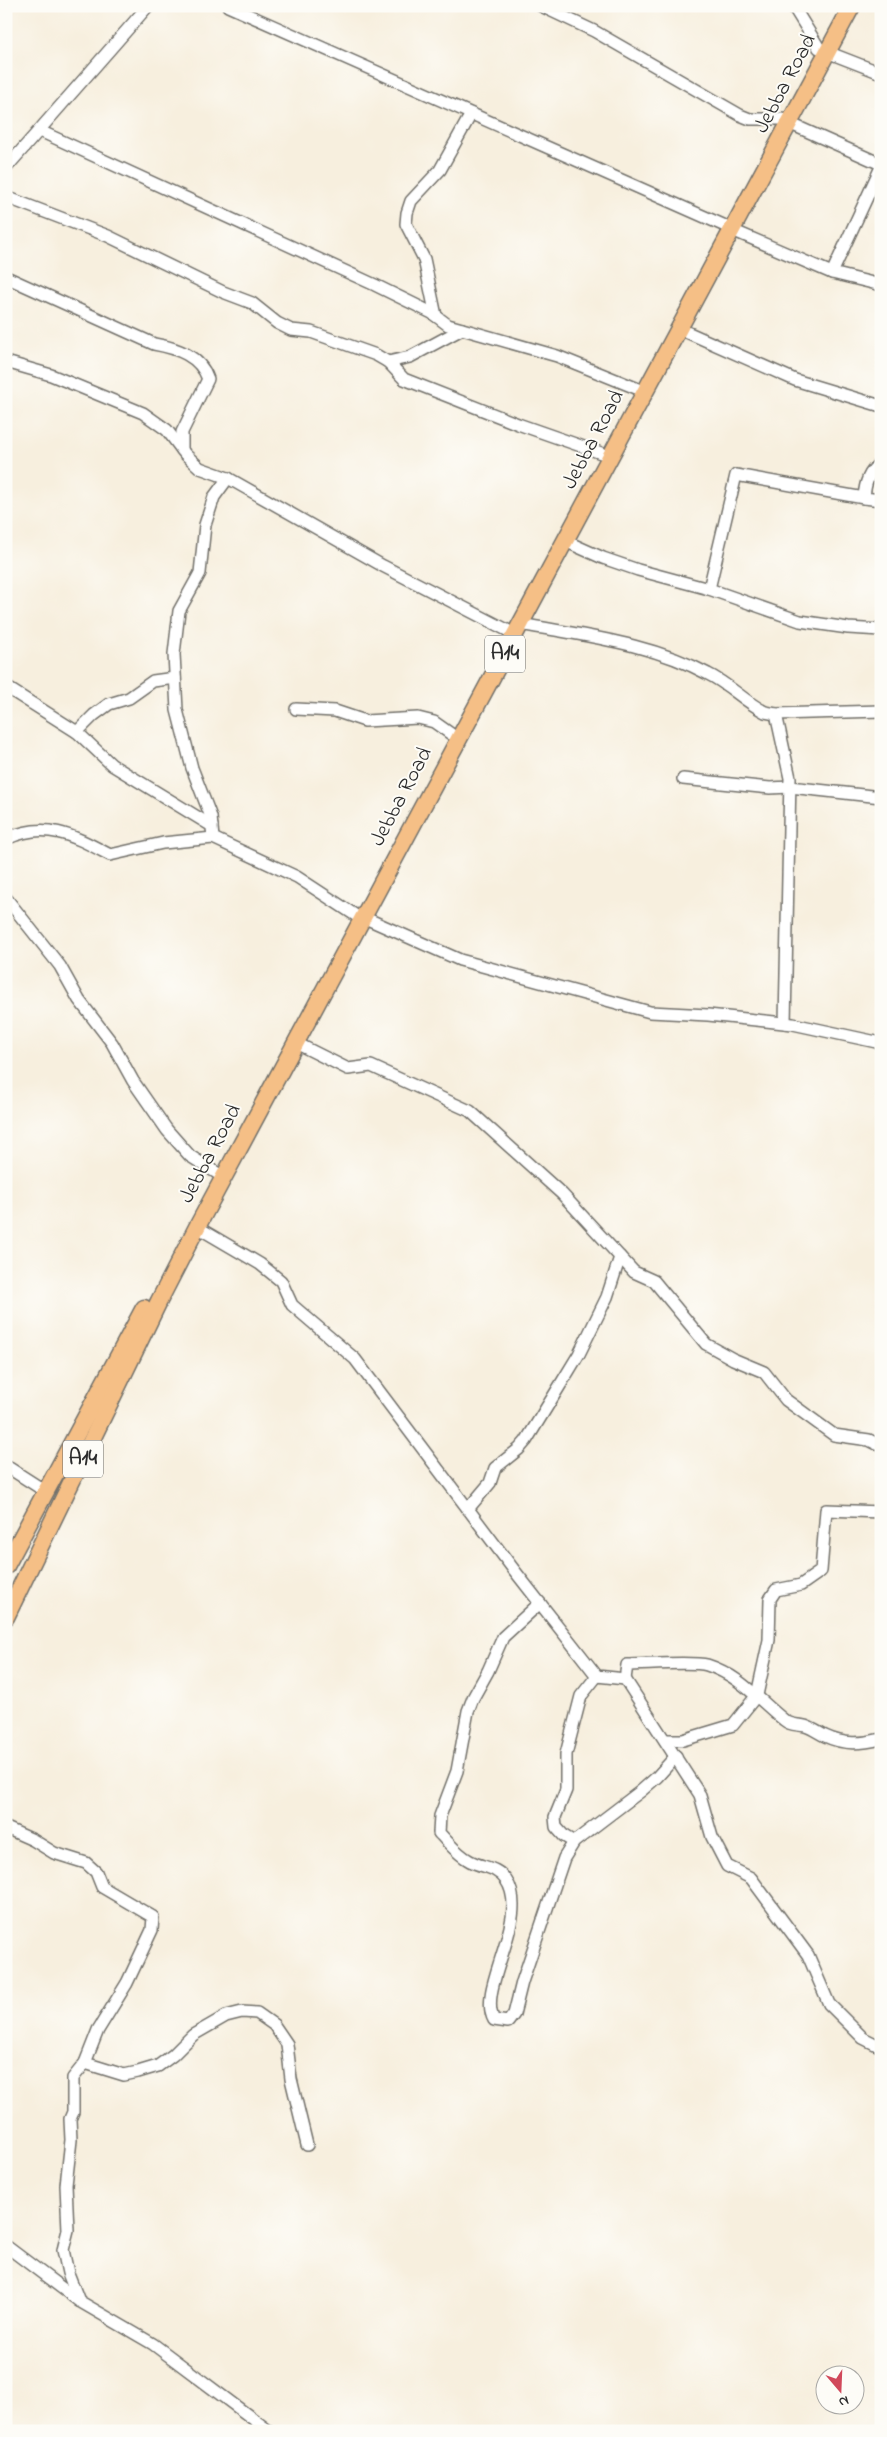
<svg xmlns="http://www.w3.org/2000/svg" width="887" height="2437" viewBox="0 0 887 2437" font-family="'Indie Flower',sans-serif">
<style>
.lines{fill:none;stroke-linecap:round;stroke-linejoin:round}
.minor-casing{stroke:#72706a;stroke-width:14}
.highway-casing{stroke:#72706a;stroke-width:19}
.minor{stroke:#fff;stroke-width:11}
.highway{stroke:#f5bf86;stroke-width:16}
.labels{text-anchor:middle;dominant-baseline:central;stroke-width:4;stroke-linejoin:round;paint-order:stroke}
.shield{fill:#fdfcf7;stroke:#6a6a68;stroke-width:1}
.shield-label{font-size:21px;font-weight:bold;fill:#2b2b2b}
.street-label{font-size:22px;fill:#2b2b2b;stroke:#fdfcf7}
</style>
<rect width="100%" height="100%" fill="#fdfcf7"/>
<filter id="ink" filterUnits="userSpaceOnUse"><feTurbulence type="fractalNoise" baseFrequency=".02" numOctaves="2"/><feDisplacementMap in="SourceGraphic" scale="10" xChannelSelector="R" yChannelSelector="G"/><feConvolveMatrix kernelMatrix="1 2 1 2 8 2 1 2 1" color-interpolation-filters="sRGB"/></filter>
<filter id="wash" filterUnits="userSpaceOnUse"><feTurbulence type="fractalNoise" baseFrequency=".0096" numOctaves="4" result="noise"/><feDisplacementMap in="SourceGraphic" scale="20" xChannelSelector="R" yChannelSelector="G"/><feGaussianBlur stdDeviation="1.12" result="paint"/><feColorMatrix in="noise" values="0 0 0 0 0 0 0 0 0 0 0 0 0 0 0 0 0 1.4 0 .05"/><feComposite in="paint" operator="in"/></filter>
<g filter="url(#wash)">
<rect width="100%" height="100%" fill="#f7efde"/>
</g>
<g filter="url(#ink)">
<g class="lines">
<g class="minor-casing">
<g id="minor">
<path d="M228,6L723,225"/>
<path d="M541,6L594,31L740,115L750,119H782"/>
<path d="M793,6L819,48"/>
<path d="M827,52L881,73"/>
<path d="M791,124L881,164"/>
<path d="M40,131L375,285L432,313L448,325L557,356L636,388"/>
<path d="M881,167L832,273L881,285"/>
<path d="M6,168L148,6"/>
<path d="M6,197L108,236L223,292L252,303L277,323L291,330L311,332L376,355L388,362L404,379L518,424L601,453"/>
<path d="M732,230L832,273"/>
<path d="M6,277L154,344C177,348 200,356 208,379L182,432V450"/>
<path d="M436,316L424,259L406,224L407,213L411,201L440,170L471,114"/>
<path d="M680,329L795,380L881,406"/>
<path d="M6,362L51,375L143,413L167,430L185,454L200,468L228,478L383,566L507,630"/>
<path d="M388,362L410,357L462,329"/>
<path d="M881,462C869,472 865,482 864,498L881,500"/>
<path d="M565,541L603,558L638,570L709,589L800,621L848,628L881,630"/>
<path d="M709,589L736,475L864,498"/>
<path d="M521,624C584,636 651,643 708,674C729,684 745,702 765,712L776,714L881,711"/>
<path d="M6,687L77,732L112,765L212,826"/>
<path d="M296,709L335,711L365,721L418,718L434,722L451,734"/>
<path d="M776,714L790,778L785,1023"/>
<path d="M77,732L94,715L109,704L129,698L153,681L175,678"/>
<path d="M683,779L770,788L790,787L881,797"/>
<path d="M213,838L211,817L192,768L177,710L174,654L179,611L200,573L205,525L214,497L228,478"/>
<path d="M6,839C47,820 74,836 110,855L163,843L213,838L297,877L355,915"/>
<path d="M6,898L60,966L79,1000L112,1043L133,1081L167,1130L190,1156L217,1173"/>
<path d="M363,917L460,960L650,1012L708,1015L793,1024L881,1043"/>
<path d="M296,1043L348,1069L371,1066L470,1111L562,1194L634,1272L654,1281L706,1344L733,1359L764,1372L786,1400L834,1435L869,1440L881,1446"/>
<path d="M197,1227L260,1264L281,1281L292,1305L355,1359L514,1570L597,1676L625,1679L700,1795L712,1837L727,1866L751,1878L808,1955L829,2004L863,2038L881,2047"/>
<path d="M6,1466L45,1491"/>
<path d="M468,1509L490,1483L495,1468L519,1449L526,1441L556,1392L579,1354L607,1297L620,1257"/>
<path d="M540,1603L503,1637L488,1671L473,1698L468,1711L457,1771L440,1816L439,1833C449,1843 457,1854 470,1861C483,1868 496,1866 506,1880C532,1917 476,1988 494,2020L508,2022L514,2014L522,1982L564,1858L574,1842L641,1791L657,1777L676,1756"/>
<path d="M625,1679L627,1665C645,1665 693,1661 707,1665C739,1675 759,1700 784,1720C791,1726 797,1724 805,1726C812,1728 819,1733 825,1736C844,1745 861,1744 881,1739"/>
<path d="M665,1740H683L733,1725L757,1695L769,1640L770,1599L776,1590L801,1585L821,1571L826,1510L881,1512"/>
<path d="M6,1828L33,1840L54,1853L86,1863L96,1872L102,1887L153,1917L152,1930L127,1983L98,2030L85,2063L73,2078V2112L70,2119L71,2140L66,2185L68,2230L63,2250L68,2273L79,2301"/>
<path d="M574,1842L564,1836L556,1827L555,1817L566,1790V1754L581,1696L597,1676"/>
<path d="M85,2063L124,2075L138,2072L158,2066L173,2055L193,2035L226,2016L242,2012L257,2013L274,2025L287,2044L291,2079L307,2145"/>
<path d="M6,2246L79,2301L153,2344L269,2431"/>
</g>
</g>
<g class="highway-casing">
<g id="highway">
<path d="M6,1566L144,1308"/>
<path d="M6,1617L159,1301L197,1227L852,6"/>
</g>
</g>
<use href="#minor" class="minor"/>
<use href="#highway" class="highway"/>
</g>
</g>
<g class="labels">
<g class="shield">
<rect x="485" y="635.5" width="40" height="37" rx="4"/>
<rect x="63" y="1440.5" width="40" height="37" rx="4"/>
</g>
<g class="shield-label">
<text x="505" y="654">A14</text>
<text x="83" y="1459">A14</text>
</g>
<g class="street-label">
<text transform="translate(786 84) rotate(-62)">Jebba Road</text>
<text transform="translate(594 440) rotate(-62)">Jebba Road</text>
<text transform="translate(402 797) rotate(-62)">Jebba Road</text>
<text transform="translate(211 1154) rotate(-62)">Jebba Road</text>
</g>
</g>
<rect width="887" height="2437" fill="none" stroke="#fdfcf7" stroke-width="25"/>
<g transform="translate(840 2390) rotate(161)"><circle r="24" fill="#fdfcf7" stroke="#a9a8a5"/>
<path d="M0-4L9 19L0 12L-9 19Z" fill="#d1495b"/>
<text y="-8" font-size="14" font-weight="bold" text-anchor="middle" fill="#2b2b2b">N</text>
</g>
</svg>
